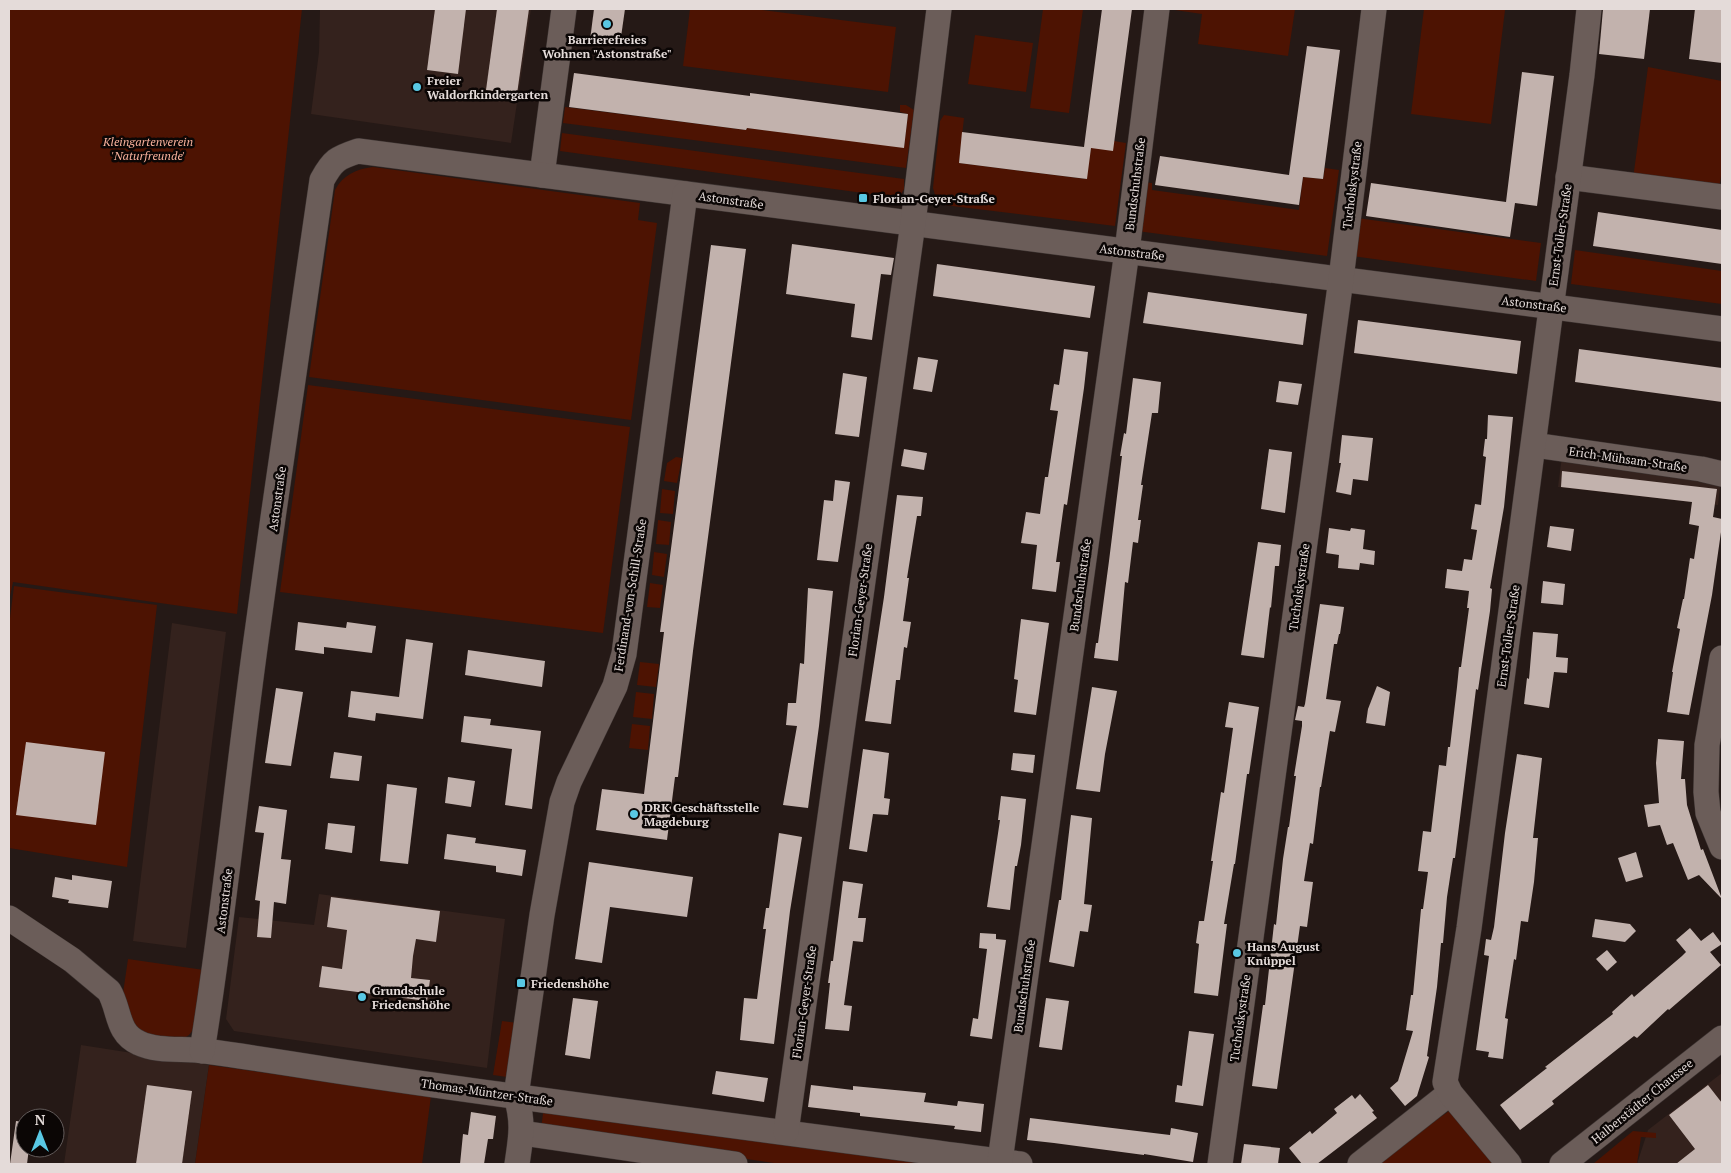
<svg xmlns="http://www.w3.org/2000/svg" width="1731" height="1173" viewBox="0 0 1731 1173" font-family="'PT Serif',serif">
<style>
.built{fill:#34221d}
.green{fill:#4d1302}
.building{fill:#c2b2ad}
.lines{fill:none;stroke-linecap:round;stroke-linejoin:round}
.minor-casing{stroke:#3d3432;stroke-width:26}
.minor{stroke:#6b5d59;stroke-width:25}
.poi-dot{fill:#59c8e4;stroke:#0b0605;stroke-width:2}
.labels{text-anchor:middle;dominant-baseline:central;stroke-width:5;stroke-linejoin:round;paint-order:stroke}
.poi-label{font-size:12px;font-weight:bold;fill:#e4dbd9;stroke:#0b0605;text-anchor:start}
.park-label{font-size:12px;font-style:italic;fill:#f9b29d;stroke:#0b0605}
.street-label{font-size:12px;fill:#e4dbd9;stroke:#0b0605}
</style>
<rect width="100%" height="100%" fill="#251916"/>
<g class="built">
<path d="M320,9H531L511,143L311,114L319,52Z"/>
<path d="M1562,456L1721,479L1718,505L1558,487Z"/>
<path d="M172,623L226,632L186,948L133,941Z"/>
<path d="M319,894L505,919L487,1068L234,1031L226,1019L239,917L314,925Z"/>
<path d="M81,1045L209,1065L195,1164H64Z"/>
<path d="M1722,1073V1164H1637L1648,1130Z"/>
</g>
<g class="green">
<path d="M9,9H302L237,614L13,582L9,601Z"/>
<path d="M690,9H755L896,27L888,92L683,66Z"/>
<path d="M1043,9H1083L1069,113L1030,108Z"/>
<path d="M1168,9H1295L1288,56L1198,44L1202,14Z"/>
<path d="M1424,9H1493L1505,10L1491,124L1411,114Z"/>
<path d="M975,35L1033,43L1026,92L968,84Z"/>
<path d="M1648,67L1722,81V169L1719,190L1633,179Z"/>
<path d="M900,105H906L914,110L906,168L563,123L565,107L746,130L747,128L904,147L908,114L900,112Z"/>
<path d="M944,115L964,118L959,163L1086,179L1091,148L1114,141L1126,143L1115,226L944,205L936,198L933,188L940,121Z"/>
<path d="M562,133L904,179V189L899,198L560,151Z"/>
<path d="M373,167L640,203L638,220L657,223L631,420L309,377L335,190C343,175 356,169 373,167Z"/>
<path d="M1325,168L1339,170L1327,256L1137,231L1143,182L1152,183V190L1299,210L1303,177L1323,179Z"/>
<path d="M1357,218L1541,243L1536,281L1352,256Z"/>
<path d="M1575,250L1722,271V304L1571,284Z"/>
<path d="M308,385L630,427L603,633L280,592Z"/>
<path d="M676,457L682,458L677,483L664,481L667,463Z"/>
<path d="M662,489L675,491L673,514L660,513Z"/>
<path d="M658,520L671,522L669,545L656,544Z"/>
<path d="M654,552L667,554L664,577L652,575Z"/>
<path d="M650,583L663,585L660,608L647,607Z"/>
<path d="M14,586L157,605L127,867L9,848V626Z"/>
<path d="M640,662L659,664L656,687L637,685Z"/>
<path d="M636,692L654,694L652,719L633,717Z"/>
<path d="M632,724L650,726L648,750L629,748Z"/>
<path d="M128,959L204,970C202,986 202,1034 183,1038C175,1040 149,1035 140,1034L121,1007Z"/>
<path d="M502,1021L519,1023L507,1077L493,1075Z"/>
<path d="M209,1065L431,1096L422,1164H195Z"/>
<path d="M544,1105L959,1164H781L541,1130Z"/>
<path d="M1456,1106L1501,1164H1375Z"/>
<path d="M1633,1131L1656,1133V1138L1641,1137L1637,1164H1593Z"/>
</g>
<g class="building">
<path d="M435,9H466L458,74L427,70Z"/>
<path d="M497,9H529L517,94L486,90Z"/>
<path d="M594,9H625L620,44L590,40Z"/>
<path d="M1102,9H1132L1113,151L1091,148L1087,179L959,163L962,132L1084,147Z"/>
<path d="M1603,9H1650L1644,59L1599,54Z"/>
<path d="M1695,9H1722V63L1689,59Z"/>
<path d="M1307,46L1340,50L1323,179L1303,177L1299,205L1155,185L1160,156L1289,175Z"/>
<path d="M1522,72L1554,76L1537,206L1515,203L1510,237L1366,216L1371,183L1506,202Z"/>
<path d="M574,73L750,96V93L908,114L904,148L747,128L746,130L569,107Z"/>
<path d="M1598,212L1722,230V264L1593,246Z"/>
<path d="M792,244L894,258L891,275L881,274L872,340L851,337L855,304L786,294Z"/>
<path d="M711,245L746,249L693,651L678,777H675L667,840L596,830L602,789L644,794L664,632H660Z"/>
<path d="M937,264L1095,286L1090,318L933,296Z"/>
<path d="M1148,292L1307,314L1303,345L1143,323Z"/>
<path d="M1358,320L1521,341L1517,374L1354,353Z"/>
<path d="M1064,349L1088,352L1084,388L1067,505L1064,504L1056,562H1060L1056,592L1032,589L1037,545L1021,543L1026,512L1040,514L1045,477H1048L1058,411L1050,410L1054,384L1059,385Z"/>
<path d="M1579,349L1722,368V402L1575,382Z"/>
<path d="M918,357L938,360L932,392L913,389Z"/>
<path d="M843,373L867,377L859,437L835,434Z"/>
<path d="M1133,378L1161,382L1158,413H1152L1141,485H1143L1138,520H1141L1138,543L1133,542L1128,583L1125,582L1118,661L1094,658L1096,643H1098L1109,561L1122,456H1120L1124,433L1126,434Z"/>
<path d="M1279,381L1302,384L1298,405L1276,402Z"/>
<path d="M1488,415L1513,417L1504,507L1490,588L1492,589L1490,611L1478,690L1476,689L1455,858H1453L1447,897L1443,943H1441L1437,987L1427,1056L1429,1057L1417,1096L1405,1106L1390,1088L1398,1081L1413,1031L1406,1030L1411,995H1413L1421,909H1423L1428,872L1418,871L1423,831L1431,832L1439,765L1446,766L1448,747H1450L1457,687L1459,667H1461L1469,608H1467L1469,591L1445,588L1447,569L1462,571L1464,559L1472,560L1477,530L1471,529L1475,504L1481,505L1486,457L1483,456L1485,439H1487Z"/>
<path d="M1342,435L1373,438L1368,481L1353,479L1351,495L1336,492L1341,463H1339Z"/>
<path d="M904,449L927,453L924,470L901,466Z"/>
<path d="M1269,449L1292,452L1285,513L1261,509Z"/>
<path d="M1562,471L1717,489L1713,517L1722,519V525L1712,595L1689,715L1667,712L1673,672H1672L1680,629L1677,628L1683,599H1684L1690,558L1694,559L1699,526L1689,524L1692,502L1561,487Z"/>
<path d="M835,480L850,482L838,562L817,560L824,500L833,501Z"/>
<path d="M897,495L923,497L921,516H917L907,578H909L903,621L911,622L907,648L904,647L900,680H896L891,724L865,721L884,597Z"/>
<path d="M1550,526L1574,529L1571,551L1547,547Z"/>
<path d="M1329,528L1350,531L1351,528L1365,530L1363,549L1375,551L1374,565L1360,563L1359,570L1338,568L1339,555L1326,553Z"/>
<path d="M1258,542L1281,545L1279,566H1275L1271,608L1270,607L1264,658L1241,655Z"/>
<path d="M1543,581L1565,584L1563,605L1541,603Z"/>
<path d="M808,588L833,591L819,726L808,808L783,805L797,726L786,725L788,703H796L800,663L804,664Z"/>
<path d="M1320,604L1344,607L1340,634H1339L1337,644H1334L1326,699L1341,701L1335,732L1330,731L1321,787H1320L1313,844L1310,843L1304,881L1313,882L1307,927L1300,926L1277,1089L1252,1086L1263,1005H1265L1274,924L1276,925L1283,859L1288,827H1289L1296,776H1294L1302,726V721L1295,720L1298,706L1304,707L1305,704Z"/>
<path d="M1021,619L1049,623L1036,715L1014,712L1018,680L1014,679Z"/>
<path d="M298,622L346,628L347,622L376,626L372,653L324,647V654L295,650Z"/>
<path d="M1533,632L1558,634L1556,657L1568,658L1567,673L1554,672L1549,708L1524,704L1527,678L1529,679Z"/>
<path d="M406,639L433,643L423,719L376,713L375,721L348,717L351,691L399,697Z"/>
<path d="M468,650L545,661L542,687L465,675Z"/>
<path d="M1377,686L1390,692L1385,726L1366,723L1368,709Z"/>
<path d="M1092,687L1117,691L1105,754L1100,792L1076,789Z"/>
<path d="M276,688L303,692L291,766L265,763Z"/>
<path d="M1229,702L1259,707L1249,774H1247L1235,864H1234L1224,924H1227L1218,996L1194,993L1199,944L1196,943L1199,921H1204L1213,861H1211L1221,792L1224,793L1233,728L1225,727Z"/>
<path d="M464,716L491,719L490,725L541,731L532,809L505,805L512,749L461,742Z"/>
<path d="M1658,739L1684,741L1681,779H1685L1687,805L1701,850L1703,849L1722,899L1699,875L1688,880L1673,843L1667,845L1660,825L1648,827L1644,805L1659,803L1656,763Z"/>
<path d="M26,742L105,752L96,825L16,815Z"/>
<path d="M863,749L889,753L884,798L890,799L888,815L873,814L867,852L849,849Z"/>
<path d="M334,752L362,756L359,781L330,778Z"/>
<path d="M1013,753L1035,755L1033,773L1011,770Z"/>
<path d="M1517,754L1542,758L1533,838H1538L1534,882L1528,922L1521,921L1516,960L1514,959L1505,1018L1508,1019L1503,1059L1488,1057L1489,1052L1476,1050L1489,956L1484,955L1486,939L1491,940L1494,927L1505,833Z"/>
<path d="M448,777L475,781L471,807L445,803Z"/>
<path d="M387,784L417,788L408,864L380,861Z"/>
<path d="M1001,796L1026,799L1021,845L1017,866H1015L1010,910L987,907L1000,820H998Z"/>
<path d="M259,806L287,810L281,859L291,860L286,904L274,902L271,938L257,937L260,901L255,900L264,833L255,832Z"/>
<path d="M1071,815L1092,818L1084,904L1092,905L1088,932L1080,931L1074,967L1049,962L1059,900H1061Z"/>
<path d="M328,823L355,826L352,853L325,849Z"/>
<path d="M779,833L802,837L790,911L774,1044L740,1040L744,998L757,999L766,929H763L766,908H769Z"/>
<path d="M447,834L476,838L475,843L526,850L522,876L496,872V866L444,859Z"/>
<path d="M1636,852L1643,877L1626,882L1618,858Z"/>
<path d="M589,862L693,877L687,917L610,907L602,963L575,959Z"/>
<path d="M72,875L112,881L108,908L68,903L69,900L52,897L55,877L72,880Z"/>
<path d="M843,881L863,884L858,918H866L863,942L853,941L844,1005L852,1006L849,1031L825,1029L830,983H828L831,961H833Z"/>
<path d="M331,897L440,911L436,942L416,939L413,956L411,978L430,980L427,1001L319,987L322,966L342,969L347,930L327,927Z"/>
<path d="M1595,919L1630,924L1636,931L1625,942L1592,937Z"/>
<path d="M1690,928L1701,941L1713,932L1722,944L1710,952L1721,965L1669,1010L1668,1009L1637,1038L1634,1036L1552,1101L1554,1104L1520,1130L1500,1105L1547,1068L1545,1067L1613,1014L1612,1012L1632,994L1634,997L1682,956L1686,952L1676,940Z"/>
<path d="M980,933L996,934V939L1006,940L992,1039L970,1036L973,1018L978,1019L987,949L979,948Z"/>
<path d="M1607,950L1617,962L1607,971L1596,959Z"/>
<path d="M573,998L598,1001L590,1059L565,1055Z"/>
<path d="M1046,998L1069,1001L1062,1050L1039,1047Z"/>
<path d="M1189,1031L1214,1034L1203,1106L1175,1102L1177,1085L1182,1086Z"/>
<path d="M716,1071L768,1078L764,1102L712,1094Z"/>
<path d="M147,1085L192,1091L182,1164H136Z"/>
<path d="M811,1085L853,1090V1086L926,1093L924,1102L957,1106L958,1101L984,1104L981,1132L954,1129L955,1126L860,1116V1113L808,1107Z"/>
<path d="M1708,1085L1722,1103V1164H1676L1695,1149L1669,1115Z"/>
<path d="M1360,1094L1374,1111L1372,1112L1377,1118L1317,1164H1302L1289,1148L1310,1131L1312,1134L1337,1113L1334,1109L1352,1095L1355,1099Z"/>
<path d="M471,1112L496,1116L493,1139H488L484,1164H460L463,1134L468,1135Z"/>
<path d="M1030,1118L1170,1135L1171,1128L1198,1133L1193,1162L1144,1154V1155L1054,1143L1027,1140Z"/>
<path d="M16,1121L25,1122V1148H29L27,1164H10Z"/>
<path d="M1244,1144L1280,1148L1278,1164H1241Z"/>
</g>
<g class="lines">
<g class="minor-casing">
<g id="minor">
<path d="M542,175L564,9"/>
<path d="M1568,177L1722,197"/>
<path d="M1534,445L1701,469L1722,474"/>
<path d="M1722,658L1707,745L1706,792L1708,813L1722,847"/>
<path d="M9,918L72,960L109,991C120,1009 116,1033 139,1043C158,1052 183,1048 205,1051C249,1057 293,1064 337,1071C564,1105 793,1133 1020,1164"/>
<path d="M202,1051C225,910 238,767 258,626C278,477 301,328 322,180C333,160 337,158 358,151L1722,329"/>
<path d="M786,1132L913,223L939,9"/>
<path d="M522,1133L735,1164"/>
<path d="M1000,1161L1127,251L1157,9"/>
<path d="M517,1164C521,1137 524,1123 516,1096L542,915L562,802L569,782L615,686L624,654L685,194"/>
<path d="M1220,1164L1341,279L1374,9"/>
<path d="M1360,1164L1450,1093"/>
<path d="M1509,1164L1450,1093L1445,1082L1469,928L1491,762L1582,75L1589,9"/>
<path d="M1562,1164L1722,1038"/>
</g>
</g>
<use href="#minor" class="minor"/>
</g>
<g class="poi-dot">
<circle cx="607" cy="24" r="5"/>
<circle cx="417" cy="87" r="5"/>
<rect x="858" y="193" width="10" height="10" rx="2.5"/>
<circle cx="634" cy="814" r="5"/>
<circle cx="1237" cy="953" r="5"/>
<rect x="516" y="978" width="10" height="10" rx="2.5"/>
<circle cx="362" cy="997" r="5"/>
</g>
<g class="labels">
<g class="poi-label">
<text x="607" y="39" text-anchor="middle">Barrierefreies<tspan x="607" dy="14">Wohnen "Astonstraße"</tspan></text>
<text x="427" y="80">Freier<tspan x="427" dy="14">Waldorfkindergarten</tspan></text>
<text x="873" y="198">Florian-Geyer-Straße</text>
<text x="644" y="807">DRK Geschäftsstelle<tspan x="644" dy="14">Magdeburg</tspan></text>
<text x="1247" y="946">Hans August<tspan x="1247" dy="14">Knüppel</tspan></text>
<text x="531" y="983">Friedenshöhe</text>
<text x="372" y="990">Grundschule<tspan x="372" dy="14">Friedenshöhe</tspan></text>
</g>
<g class="park-label">
<text x="148" y="141">Kleingartenverein<tspan x="148" dy="14">'Naturfreunde'</tspan></text>
</g>
<g class="street-label">
<text transform="translate(1135 184) rotate(-83)">Bundschuhstraße</text>
<text transform="translate(1352 185) rotate(-83)">Tucholskystraße</text>
<text transform="translate(731 200) rotate(8)">Astonstraße</text>
<text transform="translate(1560 235) rotate(-82)">Ernst-Toller-Straße</text>
<text transform="translate(1132 252) rotate(7)">Astonstraße</text>
<text transform="translate(1534 304) rotate(7)">Astonstraße</text>
<text transform="translate(1628 459) rotate(8)">Erich-Mühsam-Straße</text>
<text transform="translate(277 499) rotate(-82)">Astonstraße</text>
<text transform="translate(1080 585) rotate(-82)">Bundschuhstraße</text>
<text transform="translate(1299 587) rotate(-82)">Tucholskystraße</text>
<text transform="translate(630 595) rotate(-81)">Ferdinand-von-Schill-Straße</text>
<text transform="translate(860 600) rotate(-82)">Florian-Geyer-Straße</text>
<text transform="translate(1508 636) rotate(-82)">Ernst-Toller-Straße</text>
<text transform="translate(224 901) rotate(-83)">Astonstraße</text>
<text transform="translate(1024 986) rotate(-82)">Bundschuhstraße</text>
<text transform="translate(804 1002) rotate(-82)">Florian-Geyer-Straße</text>
<text transform="translate(1240 1018) rotate(-82)">Tucholskystraße</text>
<text transform="translate(487 1092) rotate(8)">Thomas-Müntzer-Straße</text>
<text transform="translate(1642 1101) rotate(-39)">Halberstädter Chaussee</text>
</g>
</g>
<rect width="1731" height="1173" fill="none" stroke="#e4dbd9" stroke-width="20"/>
<g transform="translate(40 1133)"><circle r="24" fill="#0b0605" stroke="#625b5a"/>
<path d="M0-4L9 19L0 12L-9 19Z" fill="#59c8e4"/>
<text y="-8" font-size="14" font-weight="bold" text-anchor="middle" fill="#e4dbd9">N</text>
</g>
</svg>
